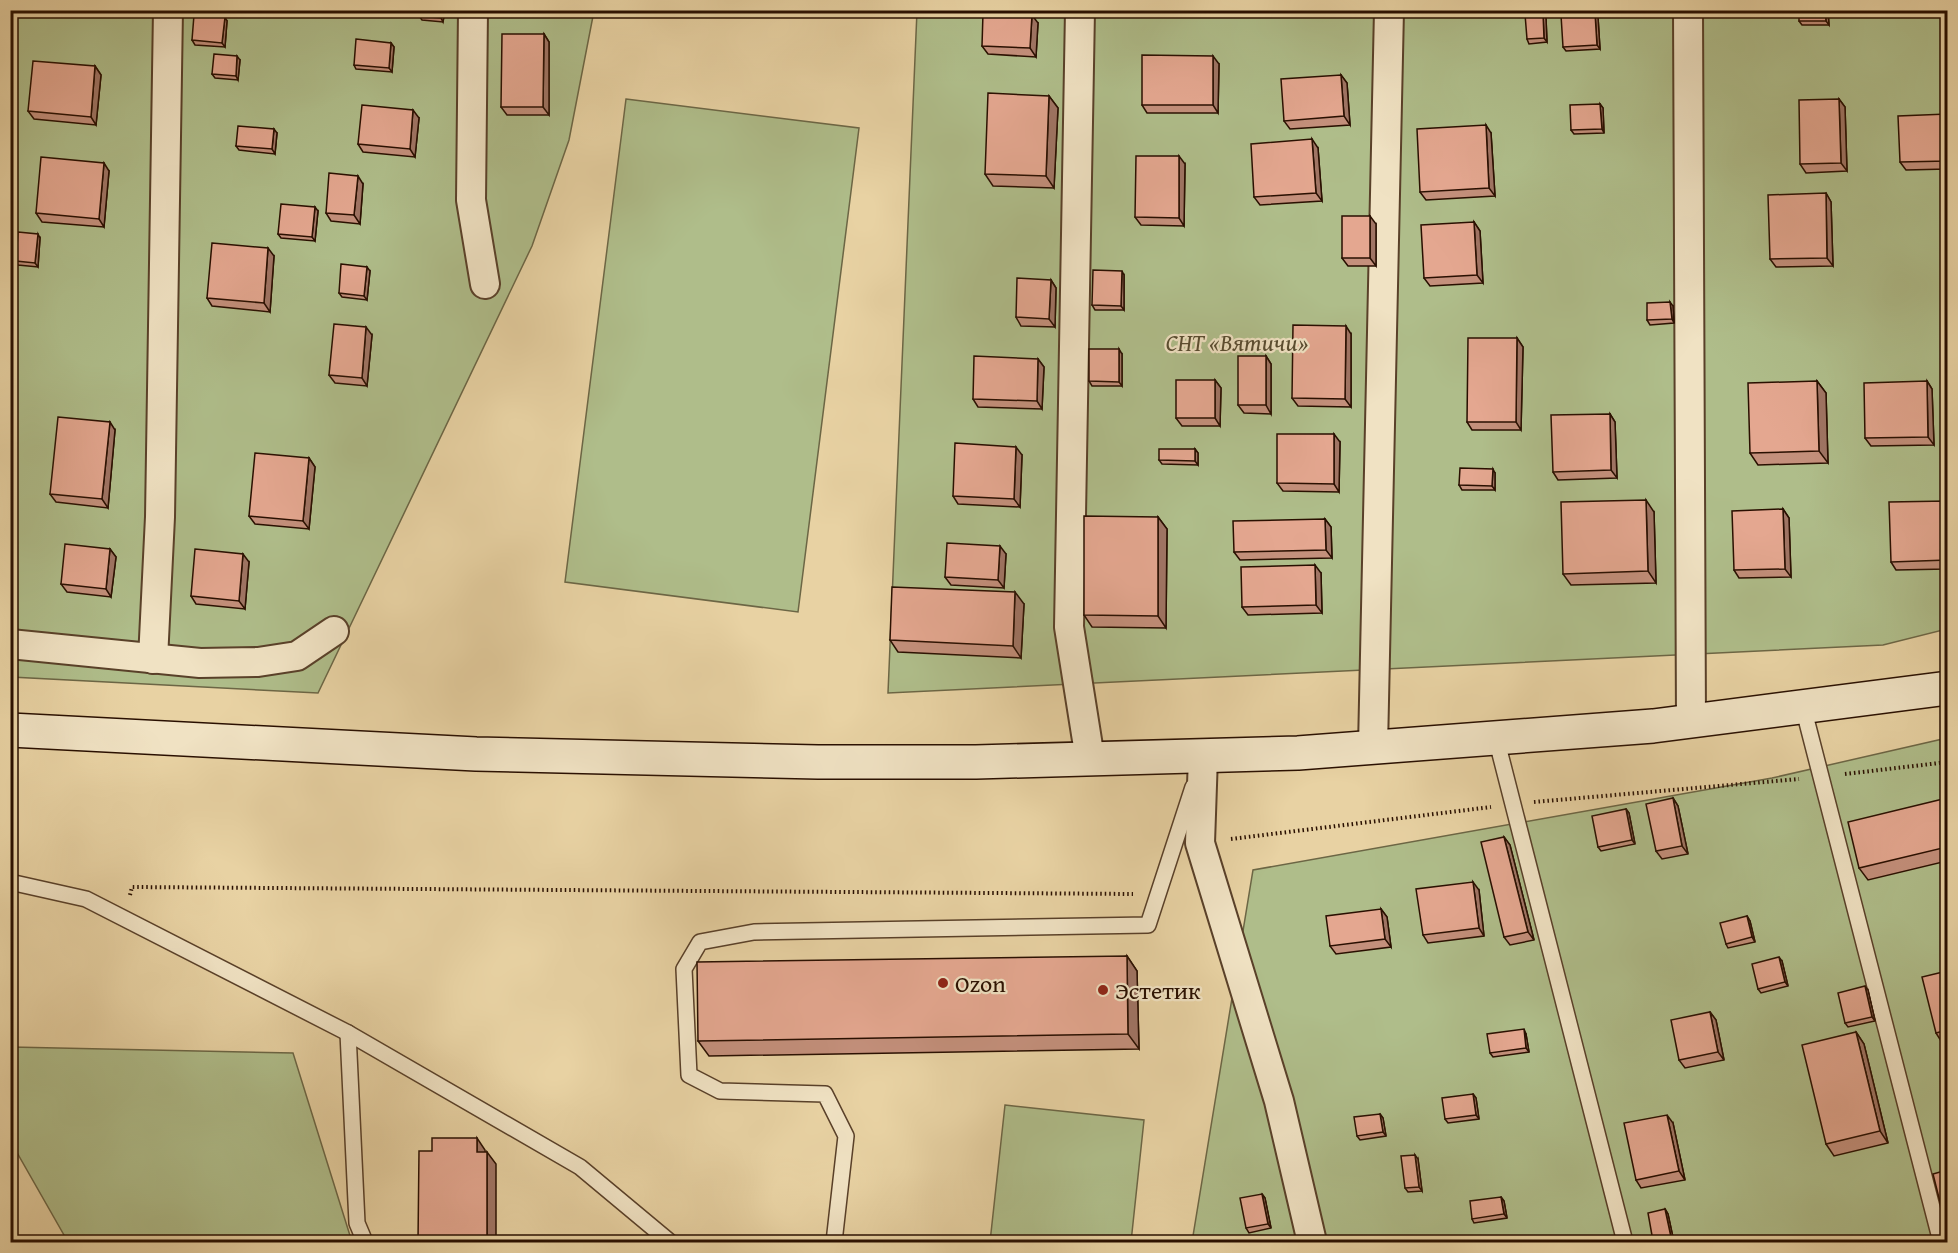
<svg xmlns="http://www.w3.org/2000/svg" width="1958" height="1253" viewBox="0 0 1958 1253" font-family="'Gentium Book Plus',serif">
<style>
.green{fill:#afbd8a;stroke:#6c6645;stroke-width:1.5}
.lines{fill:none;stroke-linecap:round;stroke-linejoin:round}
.service-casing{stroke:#594029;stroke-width:18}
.minor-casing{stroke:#594029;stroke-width:32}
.secondary-casing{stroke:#290f00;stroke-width:36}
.path{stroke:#290f00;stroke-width:4;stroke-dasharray:1.5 3;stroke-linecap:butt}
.service{stroke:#f0e2c3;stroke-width:15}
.minor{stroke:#f0e2c3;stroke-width:28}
.secondary{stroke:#f0e2c3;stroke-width:33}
.wall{fill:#c4907c;stroke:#290f00;stroke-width:1.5}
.shaded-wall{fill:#a07565;stroke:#290f00;stroke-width:1.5}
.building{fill:#e4a790;stroke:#290f00;stroke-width:1.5}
.poi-dot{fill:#8f2418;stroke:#f0e2c3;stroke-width:2}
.labels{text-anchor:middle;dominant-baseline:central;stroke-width:4.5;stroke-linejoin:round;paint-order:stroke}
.park-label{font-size:24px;font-style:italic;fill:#584c30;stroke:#f0e2c3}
.poi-label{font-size:24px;fill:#290f00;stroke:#f0e2c3;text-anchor:start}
</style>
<rect width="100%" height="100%" fill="#e8d2a3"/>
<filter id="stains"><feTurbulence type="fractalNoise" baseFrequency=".00333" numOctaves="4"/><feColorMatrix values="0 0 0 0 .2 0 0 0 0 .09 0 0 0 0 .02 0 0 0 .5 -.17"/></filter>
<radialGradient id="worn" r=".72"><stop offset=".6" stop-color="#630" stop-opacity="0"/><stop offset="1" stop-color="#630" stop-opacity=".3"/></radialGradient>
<g class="green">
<path d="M10,11H594L569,140L532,246L318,693L11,677Z"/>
<path d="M917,11H1947V629L1883,645L888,693Z"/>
<path d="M626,99L859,128L798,612L565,582Z"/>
<path d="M1947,738V1242H1192L1253,870L1772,778Z"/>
<path d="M11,1047L293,1053L352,1242H68L11,1142Z"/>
<path d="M1005,1105L1144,1120L1131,1242H990Z"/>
</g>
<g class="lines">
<g class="service-casing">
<g id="service">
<path d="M1803,707L1941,1242"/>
<path d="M1496,738L1625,1242"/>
<path d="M10,882L86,899L348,1033L580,1167L670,1242"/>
<path d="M348,1033L357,1223L365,1242"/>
<path d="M834,1242L846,1136L825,1094L720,1091L689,1075L684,969L700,942L754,932L1148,925L1193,787"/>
</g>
</g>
<g class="minor-casing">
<g id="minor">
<path d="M473,10L471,200L485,284"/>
<path d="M1080,10L1069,627L1090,759"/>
<path d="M1688,10L1691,721"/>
<path d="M10,644L200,663L258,662L297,656L334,631"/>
<path d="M153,659L160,517L168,10"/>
<path d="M1373,747L1389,10"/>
<path d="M1203,756L1200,843L1279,1101L1312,1242"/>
</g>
</g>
<g class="secondary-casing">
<path id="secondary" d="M10,730L476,754L818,762H976L1298,753L1653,726L1948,688"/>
</g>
<g class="path">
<path d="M1845,774L1948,762"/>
<path d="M1534,802L1799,779"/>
<path d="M1231,839L1491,807"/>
<path d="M130,895L132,887L1133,894"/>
</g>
<use href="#service" class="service"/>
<use href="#minor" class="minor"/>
<use href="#secondary" class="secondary"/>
</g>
<g class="wall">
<path d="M445,10L443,22L422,20L419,16Z"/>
<path d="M1195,10H1231V12H1196Z"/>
<path d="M1262,10H1312V12L1265,15Z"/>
<path d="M1828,10L1829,25H1802L1799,21Z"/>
<path d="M1543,13L1546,18L1547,42L1529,44L1527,39Z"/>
<path d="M1595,13L1598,17L1600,49L1566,51L1563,47Z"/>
<path d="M227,21L225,47L195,45L192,40Z"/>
<path d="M1038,23L1036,57L988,54L982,46Z"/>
<path d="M544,34L549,42V115H507L501,107Z"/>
<path d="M391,43L394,47L392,72L356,69L354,65Z"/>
<path d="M240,60L238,80L215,78L212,74Z"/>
<path d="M1219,64L1218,113H1147L1142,105Z"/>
<path d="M95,66L101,75L96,125L34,119L28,111Z"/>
<path d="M1341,75L1347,83L1350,125L1290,129L1284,121Z"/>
<path d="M1049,96L1058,108L1054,188L993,186L985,174Z"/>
<path d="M1839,99L1845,107L1847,171L1806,173L1800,164Z"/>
<path d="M1600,104L1603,108L1604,133L1574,134L1571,130Z"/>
<path d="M1947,114V169L1906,170L1900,162Z"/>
<path d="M419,118L415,157L363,152L358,144Z"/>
<path d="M277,133L275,154L239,150L236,146Z"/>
<path d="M1491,133L1495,196L1426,200L1420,192Z"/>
<path d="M1318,148L1322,201L1260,205L1254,197Z"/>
<path d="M1185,164L1184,226L1141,225L1135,217Z"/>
<path d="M109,171L104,227L42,222L36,213Z"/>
<path d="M363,184L360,224L331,221L326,213Z"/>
<path d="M1826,193L1831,202L1833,266L1776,267L1770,259Z"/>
<path d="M318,211L315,241L281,238L278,234Z"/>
<path d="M1474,222L1480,231L1483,283L1430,286L1424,278Z"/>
<path d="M1376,224V266H1348L1342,258Z"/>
<path d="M40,238L38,267L18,265L16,261Z"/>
<path d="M274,256L270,312L212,306L207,298Z"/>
<path d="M370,271L367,300L342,297L339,293Z"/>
<path d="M1124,275V310H1095L1092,305Z"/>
<path d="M1051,280L1056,288L1055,327L1021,326L1016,317Z"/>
<path d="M1673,306L1674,323L1650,325L1647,320Z"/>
<path d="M1351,334V407L1298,406L1292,398Z"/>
<path d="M372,335L367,386L335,383L329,375Z"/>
<path d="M1517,338L1523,347L1521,430H1472L1467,422Z"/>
<path d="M1122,354V386H1092L1089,381Z"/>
<path d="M1266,356L1271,364V414L1244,413L1238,405Z"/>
<path d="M1038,359L1044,367L1042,409L978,407L973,399Z"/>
<path d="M1215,380L1221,388L1220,426H1182L1176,418Z"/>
<path d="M1817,381L1826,393L1828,463L1758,465L1750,453Z"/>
<path d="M1927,381L1932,389L1934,445L1871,446L1865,438Z"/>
<path d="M1610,414L1615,422L1617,478L1558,480L1553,472Z"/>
<path d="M115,430L108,508L56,502L50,494Z"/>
<path d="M1340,442L1339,492L1283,491L1277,483Z"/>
<path d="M1195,449L1198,453V465L1162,464L1159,460Z"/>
<path d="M1022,455L1020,507L958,504L953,496Z"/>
<path d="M309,458L315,467L309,529L255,524L249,516Z"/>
<path d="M1495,473V490H1462L1459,485Z"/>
<path d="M1947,501V569L1896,570L1891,562Z"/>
<path d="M1783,509L1789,518L1791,577L1739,578L1734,570Z"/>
<path d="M1654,512L1656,583L1571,585L1563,574Z"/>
<path d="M1158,517L1167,529L1166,628L1092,627L1084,615Z"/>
<path d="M1325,519L1331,527L1332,558L1240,560L1234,552Z"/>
<path d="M110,549L116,557L111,597L67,592L61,584Z"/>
<path d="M1006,554L1004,588L951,585L945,577Z"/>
<path d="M249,562L245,609L196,604L191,596Z"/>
<path d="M1321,573L1322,613L1248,615L1242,607Z"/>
<path d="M1024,604L1021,658L898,652L890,640Z"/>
<path d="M1673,798L1678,806L1688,854L1662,859L1656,851Z"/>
<path d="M1947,798V861L1868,880L1859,868Z"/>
<path d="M1626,809L1629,813L1635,844L1601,851L1598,847Z"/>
<path d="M1504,837L1510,845L1534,940L1510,945L1504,937Z"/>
<path d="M1479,890L1484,936L1428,943L1423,935Z"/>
<path d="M1381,909L1387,917L1391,947L1336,954L1330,946Z"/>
<path d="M1747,916L1750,921L1755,942L1728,948L1726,944Z"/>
<path d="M1127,956L1137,971L1139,1049L709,1056L698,1041Z"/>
<path d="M1782,961L1788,986L1761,993L1758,989Z"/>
<path d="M1947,971V1040L1941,1041L1936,1033Z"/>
<path d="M1868,990L1875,1021L1848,1027L1845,1023Z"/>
<path d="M1710,1012L1716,1020L1724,1060L1685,1068L1679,1060Z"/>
<path d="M1856,1032L1864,1044L1888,1143L1834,1156L1826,1144Z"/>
<path d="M1526,1034L1529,1052L1493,1057L1490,1053Z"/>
<path d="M1473,1094L1476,1098L1479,1119L1448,1123L1445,1119Z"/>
<path d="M1380,1114L1383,1118L1386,1136L1360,1140L1357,1136Z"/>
<path d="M1673,1123L1685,1180L1641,1188L1636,1180Z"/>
<path d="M1418,1159L1422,1191L1408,1192L1405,1188Z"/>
<path d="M1947,1170V1214H1946L1941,1206Z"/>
<path d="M1262,1194L1265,1198L1271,1228L1249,1233L1246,1228Z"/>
<path d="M1501,1197L1504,1201L1507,1218L1474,1223L1472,1219Z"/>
<path d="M1665,1209L1668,1214L1674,1242H1654L1653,1241Z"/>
</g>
<g class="shaded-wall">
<path d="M441,10H445L443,22L441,18Z"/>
<path d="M1825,10H1828L1829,25L1826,21Z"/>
<path d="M1543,13L1546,18L1547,42L1544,38Z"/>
<path d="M1595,13L1598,17L1600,49L1597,45Z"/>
<path d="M1032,15L1038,23L1036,57L1030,48Z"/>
<path d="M225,17L227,21L225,47L222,43Z"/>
<path d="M544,34L549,42V115L543,107Z"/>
<path d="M391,43L394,47L392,72L389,68Z"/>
<path d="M237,56L240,60L238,80L236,76Z"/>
<path d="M1213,56L1219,64L1218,113L1213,105Z"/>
<path d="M95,66L101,75L96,125L91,117Z"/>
<path d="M1341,75L1347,83L1350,125L1344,116Z"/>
<path d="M1049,96L1058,108L1054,188L1046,176Z"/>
<path d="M1839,99L1845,107L1847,171L1841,163Z"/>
<path d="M1600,104L1603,108L1604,133L1602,129Z"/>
<path d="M413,110L419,118L415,157L410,149Z"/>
<path d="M1486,125L1491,133L1495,196L1489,188Z"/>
<path d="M274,129L277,133L275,154L272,149Z"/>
<path d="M1312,139L1318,148L1322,201L1316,193Z"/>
<path d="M1179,156L1185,164L1184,226L1179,218Z"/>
<path d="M104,163L109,171L104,227L99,219Z"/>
<path d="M358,176L363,184L360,224L354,215Z"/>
<path d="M1826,193L1831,202L1833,266L1827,258Z"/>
<path d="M315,207L318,211L315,241L312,237Z"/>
<path d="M1370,216L1376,224V266L1370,258Z"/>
<path d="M1474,222L1480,231L1483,283L1477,275Z"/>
<path d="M38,234L40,238L38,267L35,263Z"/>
<path d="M268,248L274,256L270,312L264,303Z"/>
<path d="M367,267L370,271L367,300L364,296Z"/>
<path d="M1122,271L1124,275V310L1121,306Z"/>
<path d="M1051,280L1056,288L1055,327L1049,319Z"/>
<path d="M1670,302L1673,306L1674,323L1672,319Z"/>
<path d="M1346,326L1351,334V407L1345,399Z"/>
<path d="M366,327L372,335L367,386L362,378Z"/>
<path d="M1517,338L1523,347L1521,430L1516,422Z"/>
<path d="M1119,349L1122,354V386L1119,382Z"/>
<path d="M1266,356L1271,364V414L1266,405Z"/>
<path d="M1038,359L1044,367L1042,409L1037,401Z"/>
<path d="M1215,380L1221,388L1220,426L1215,418Z"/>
<path d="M1817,381L1826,393L1828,463L1819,451Z"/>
<path d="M1927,381L1932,389L1934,445L1928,437Z"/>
<path d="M1610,414L1615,422L1617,478L1611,470Z"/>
<path d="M110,422L115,430L108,508L102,499Z"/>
<path d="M1334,434L1340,442L1339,492L1334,484Z"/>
<path d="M1016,447L1022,455L1020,507L1014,499Z"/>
<path d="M1195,449L1198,453V465L1195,461Z"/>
<path d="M309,458L315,467L309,529L303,521Z"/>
<path d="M1493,469L1495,473V490L1492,486Z"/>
<path d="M1646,500L1654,512L1656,583L1648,571Z"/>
<path d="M1783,509L1789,518L1791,577L1785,569Z"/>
<path d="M1158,517L1167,529L1166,628L1158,616Z"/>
<path d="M1325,519L1331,527L1332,558L1326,550Z"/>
<path d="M1000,546L1006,554L1004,588L998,580Z"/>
<path d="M110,549L116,557L111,597L106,589Z"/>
<path d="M243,554L249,562L245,609L239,601Z"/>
<path d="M1315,565L1321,573L1322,613L1316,605Z"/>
<path d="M1015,592L1024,604L1021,658L1013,646Z"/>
<path d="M1673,798L1678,806L1688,854L1682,846Z"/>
<path d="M1626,809L1629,813L1635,844L1632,840Z"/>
<path d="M1504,837L1510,845L1534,940L1528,932Z"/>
<path d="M1473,882L1479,890L1484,936L1479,928Z"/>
<path d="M1381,909L1387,917L1391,947L1385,939Z"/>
<path d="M1747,916L1750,921L1755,942L1752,937Z"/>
<path d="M1127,956L1137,971L1139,1049L1128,1034Z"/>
<path d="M1779,957L1782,961L1788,986L1785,982Z"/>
<path d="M1865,986L1868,990L1875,1021L1872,1017Z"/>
<path d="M1710,1012L1716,1020L1724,1060L1718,1052Z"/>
<path d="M1524,1029L1526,1034L1529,1052L1526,1048Z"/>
<path d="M1856,1032L1864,1044L1888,1143L1880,1131Z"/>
<path d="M1473,1094L1476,1098L1479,1119L1476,1115Z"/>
<path d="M1380,1114L1383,1118L1386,1136L1383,1132Z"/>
<path d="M1667,1115L1673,1123L1685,1180L1679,1171Z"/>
<path d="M477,1138L485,1150L486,1164L477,1152Z"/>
<path d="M487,1152L496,1164V1242H487Z"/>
<path d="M1415,1155L1418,1159L1422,1191L1419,1187Z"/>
<path d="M1262,1194L1265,1198L1271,1228L1268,1224Z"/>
<path d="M1501,1197L1504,1201L1507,1218L1504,1214Z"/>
<path d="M1665,1209L1668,1214L1674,1242L1671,1237Z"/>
</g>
<g class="building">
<path d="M419,10H441V18L419,16Z"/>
<path d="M1799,10H1825L1826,21H1799Z"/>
<path d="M983,13L1032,15L1030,48L982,46Z"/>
<path d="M1543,13L1544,38L1527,39L1525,14Z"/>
<path d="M1595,13L1597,45L1563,47L1561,15Z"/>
<path d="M194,15L225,17L222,43L192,40Z"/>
<path d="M502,34H544L543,107H501Z"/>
<path d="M356,39L391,43L389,68L354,65Z"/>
<path d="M214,54L237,56L236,76L212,74Z"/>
<path d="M1142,55L1213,56V105H1142Z"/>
<path d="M33,61L95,66L91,117L28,111Z"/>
<path d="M1341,75L1344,116L1284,121L1281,79Z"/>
<path d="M988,93L1049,96L1046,176L985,174Z"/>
<path d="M1839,99L1841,163L1800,164L1799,100Z"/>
<path d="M1600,104L1602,129L1571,130L1570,105Z"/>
<path d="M362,105L413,110L410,149L358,144Z"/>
<path d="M1947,114V161L1900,162L1898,116Z"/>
<path d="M1486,125L1489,188L1420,192L1417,129Z"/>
<path d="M238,126L274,129L272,149L236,146Z"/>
<path d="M1312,139L1316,193L1254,197L1251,144Z"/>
<path d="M1136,156H1179V218L1135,217Z"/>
<path d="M41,157L104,163L99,219L36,213Z"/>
<path d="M329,173L358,176L354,215L326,213Z"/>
<path d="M1826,193L1827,258L1770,259L1768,195Z"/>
<path d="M281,204L315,207L312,237L278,234Z"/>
<rect x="1342" y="216" width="28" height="42"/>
<path d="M1474,222L1477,275L1424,278L1421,225Z"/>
<path d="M18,232L38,234L35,263L16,261Z"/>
<path d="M212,243L268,248L264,303L207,298Z"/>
<path d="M341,264L367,267L364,296L339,293Z"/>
<path d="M1093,270L1122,271L1121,306L1092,305Z"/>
<path d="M1017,278L1051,280L1049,319L1016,317Z"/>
<path d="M1670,302L1672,319L1647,320V303Z"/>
<path d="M334,324L366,327L362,378L329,375Z"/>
<path d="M1293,325L1346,326L1345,399L1292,398Z"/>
<path d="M1468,338H1517L1516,422H1467Z"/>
<path d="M1089,349H1119V382L1089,381Z"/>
<path d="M974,356L1038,359L1037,401L973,399Z"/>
<rect x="1238" y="356" width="28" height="49"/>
<rect x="1176" y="380" width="39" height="38"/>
<path d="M1817,381L1819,451L1750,453L1748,383Z"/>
<path d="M1927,381L1928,437L1865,438L1864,383Z"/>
<path d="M1610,414L1611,470L1553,472L1551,415Z"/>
<path d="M58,417L110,422L102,499L50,494Z"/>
<path d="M1277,434H1334V484L1277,483Z"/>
<path d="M955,443L1016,447L1014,499L953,496Z"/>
<path d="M1159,449H1195V461L1159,460Z"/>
<path d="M255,453L309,458L303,521L249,516Z"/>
<path d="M1460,468L1493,469L1492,486L1459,485Z"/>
<path d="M1646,500L1648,571L1563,574L1561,502Z"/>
<path d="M1947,501V560L1891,562L1889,502Z"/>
<path d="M1783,509L1785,569L1734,570L1732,511Z"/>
<path d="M1084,516L1158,517V616L1084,615Z"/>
<path d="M1325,519L1326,550L1234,552L1233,521Z"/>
<path d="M947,543L1000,546L998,580L945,577Z"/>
<path d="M65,544L110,549L106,589L61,584Z"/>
<path d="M195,549L243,554L239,601L191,596Z"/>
<path d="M1315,565L1316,605L1242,607L1241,567Z"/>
<path d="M892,587L1015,592L1013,646L890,640Z"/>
<path d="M1673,798L1682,846L1656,851L1646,804Z"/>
<path d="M1947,798V847L1859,868L1848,822Z"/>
<path d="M1626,809L1632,840L1598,847L1592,816Z"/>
<path d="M1504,837L1528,932L1504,937L1481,842Z"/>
<path d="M1473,882L1479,928L1423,935L1416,889Z"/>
<path d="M1381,909L1385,939L1330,946L1326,916Z"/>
<path d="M1747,916L1752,937L1726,944L1720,923Z"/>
<path d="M1127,956L1128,1034L698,1041L697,962Z"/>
<path d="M1779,957L1785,982L1758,989L1752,964Z"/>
<path d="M1947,971V1030L1936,1033L1922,977Z"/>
<path d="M1865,986L1872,1017L1845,1023L1838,993Z"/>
<path d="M1710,1012L1718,1052L1679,1060L1671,1020Z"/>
<path d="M1524,1029L1526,1048L1490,1053L1487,1034Z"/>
<path d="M1856,1032L1880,1131L1826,1144L1802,1045Z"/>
<path d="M1473,1094L1476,1115L1445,1119L1442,1098Z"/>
<path d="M1380,1114L1383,1132L1357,1136L1354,1117Z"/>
<path d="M1667,1115L1679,1171L1636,1180L1624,1123Z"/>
<path d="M432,1138H477V1152H487V1242H418L419,1151H432Z"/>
<path d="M1415,1155L1419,1187L1405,1188L1401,1156Z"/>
<path d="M1947,1170V1204L1941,1206L1933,1174Z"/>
<path d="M1262,1194L1268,1224L1246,1228L1240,1198Z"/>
<path d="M1501,1197L1504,1214L1472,1219L1470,1201Z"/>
<path d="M1665,1209L1671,1237L1653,1241L1648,1213Z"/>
<path d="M1851,1239V1242H1836Z"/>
</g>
<g class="poi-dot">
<circle cx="943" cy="983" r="6"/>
<circle cx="1103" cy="990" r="6"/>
</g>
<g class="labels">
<g class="park-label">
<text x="1237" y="342">СНТ «Вятичи»</text>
</g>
<g class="poi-label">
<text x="955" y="983">Ozon</text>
<text x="1115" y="990">Эстетик</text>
</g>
</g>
<rect width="1958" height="1253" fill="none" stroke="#e8d2a3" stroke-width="36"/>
<rect x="12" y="12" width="1934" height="1229" fill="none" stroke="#290f00" stroke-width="3"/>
<rect x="18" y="18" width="1922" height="1217" fill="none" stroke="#290f00" stroke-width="1.5"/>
<rect width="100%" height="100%" filter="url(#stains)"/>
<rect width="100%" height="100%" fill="url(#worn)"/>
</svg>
